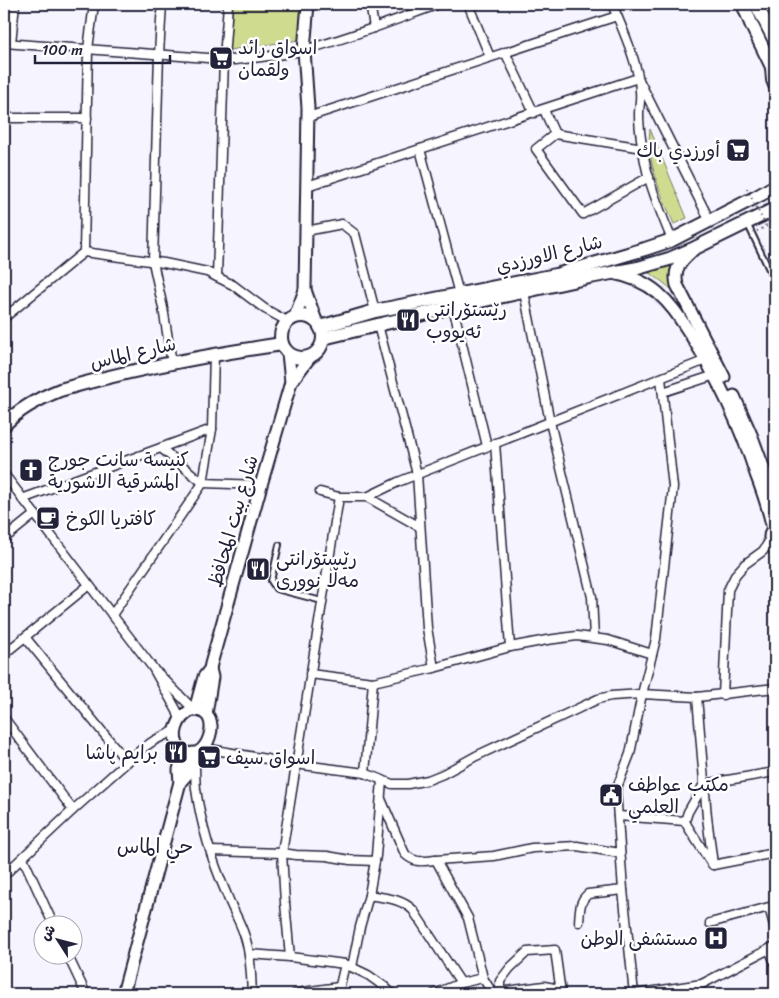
<svg xmlns="http://www.w3.org/2000/svg" width="779" height="998" viewBox="0 0 779 998" font-family="Sriracha,'Playpen Sans Arabic',sans-serif">
<style>
.green{fill:#cfdc90;stroke:#787f66}
.lines{fill:none;stroke-linecap:round;stroke-linejoin:round}
.lane-casing{stroke:#22223b;stroke-width:8}
.street-casing{stroke:#22223b;stroke-width:11}
.secondary-casing{stroke:#22223b;stroke-width:15}
.primary-casing{stroke:#22223b;stroke-width:16}
.path{stroke:#22223b;stroke-width:2;stroke-dasharray:1 4;stroke-linecap:butt}
.lane{stroke:#fff;stroke-width:4}
.street{stroke:#fff;stroke-width:8}
.secondary{stroke:#fff;stroke-width:11}
.primary{stroke:#fff;stroke-width:12}
.path-bridge{stroke:#22223b;stroke-width:2;stroke-dasharray:1 4;stroke-linecap:butt}
.labels{text-anchor:middle;dominant-baseline:central;stroke-width:5;stroke-linejoin:round;paint-order:stroke}
.poi-label{font-size:19px;fill:#22223b;stroke:#fff;text-anchor:start}
.street-label{font-size:19px;fill:#22223b;stroke:#fff}
.neighbourhood-label{font-size:20px;fill:#22223b;stroke:#fff}
</style>
<rect width="100%" height="100%" fill="#f6f4fe"/>
<filter id="ink" filterUnits="userSpaceOnUse"><feTurbulence type="fractalNoise" baseFrequency=".02" numOctaves="2"/><feDisplacementMap in="SourceGraphic" scale="10" xChannelSelector="R" yChannelSelector="G"/><feConvolveMatrix kernelMatrix="1 2 1 2 8 2 1 2 1" color-interpolation-filters="sRGB"/></filter>
<g filter="url(#ink)">
<g class="green">
<path d="M233,4H302L299,40L229,50Z"/>
<path d="M650,129L687,218L674,224C661,195 646,161 650,129Z"/>
<path d="M674,262L672,268L671,275L682,299C669,287 657,276 641,269Z"/>
</g>
<g class="lines">
<g class="lane-casing">
<g id="lane">
<path d="M748,225L775,282"/>
<path d="M279,545L271,581L276,589L322,601"/>
</g>
</g>
<g class="street-casing">
<g id="street">
<path d="M162,4L159,54L153,262L163,308L172,363"/>
<path d="M371,4V9L374,28"/>
<path d="M468,4L490,57"/>
<path d="M612,4C622,27 639,66 640,91C641,99 639,107 639,114C639,133 643,153 647,171C653,195 663,218 672,240"/>
<path d="M4,43L235,60C258,57 281,56 304,50C350,38 395,20 439,4"/>
<path d="M11,43L15,4"/>
<path d="M505,52L534,113"/>
<path d="M544,110L555,134"/>
<path d="M308,117L617,16"/>
<path d="M4,118H87"/>
<path d="M643,148L555,134L536,149L583,214L649,177"/>
<path d="M420,149L459,294"/>
<path d="M307,186L638,78L710,221"/>
<path d="M306,231L342,224L355,234L375,311"/>
<path d="M84,252L88,49L94,4"/>
<path d="M217,277L224,59L228,4"/>
<path d="M524,292L550,422L592,597L594,638"/>
<path d="M453,307L487,446"/>
<path d="M4,318L84,252L164,263L207,272L233,285L265,309L287,321"/>
<path d="M378,325L417,474L427,628L434,668L510,647L547,640L577,636L608,640L652,654"/>
<path d="M663,392L715,375"/>
<path d="M495,443L510,647"/>
<path d="M161,448L203,483L261,485"/>
<path d="M4,474L153,668L177,711L180,720"/>
<path d="M320,492L339,497H367L398,482L423,472L706,360"/>
<path d="M367,497L420,527"/>
<path d="M22,499L212,429"/>
<path d="M4,539L35,514"/>
<path d="M112,615L203,483L212,429L214,354"/>
<path d="M25,637L127,762"/>
<path d="M4,654L89,585"/>
<path d="M158,673L194,710"/>
<path d="M310,674L373,682L434,668"/>
<path d="M723,695L728,590L736,574L745,564L763,551L770,540"/>
<path d="M697,697L707,817L713,865"/>
<path d="M4,718L73,810"/>
<path d="M204,748L295,764L365,773L373,682"/>
<path d="M195,758C195,768 195,779 196,789C201,825 212,861 227,895C232,909 241,923 245,937C251,955 251,976 252,994"/>
<path d="M365,773L392,784H408L428,780L443,774L476,756L577,709L598,699L611,696L642,694L697,697L775,688"/>
<path d="M381,799L405,854C416,864 422,861 436,860L468,918L483,978"/>
<path d="M618,816L685,821"/>
<path d="M211,851L282,853L296,855L327,856L350,860L375,861L376,856L382,780"/>
<path d="M23,858L54,926"/>
<path d="M4,859L9,870"/>
<path d="M436,860L494,856L532,848L557,847L577,846L620,853"/>
<path d="M711,863L688,827L685,821L688,812L704,784L775,772"/>
<path d="M713,865L775,853"/>
<path d="M4,875L73,810L143,748L155,740L176,730"/>
<path d="M369,895C384,898 401,898 413,910L461,983"/>
<path d="M579,922C580,911 579,901 588,894L623,890"/>
<path d="M710,923L769,907L775,929"/>
<path d="M769,949L775,963"/>
<path d="M249,954L290,957L345,964L368,975L385,987L392,994"/>
<path d="M68,956L86,994"/>
<path d="M290,957L285,903L282,853L339,497"/>
<path d="M352,967L360,927L369,895L375,861"/>
<path d="M500,992V981L510,968L527,952L555,950L561,993"/>
<path d="M492,993L544,986L554,988L562,994"/>
<path d="M295,994L303,992L339,987"/>
<path d="M338,994L345,964"/>
<path d="M434,994L461,983L483,978L493,994"/>
<path d="M634,994L623,890L616,790L630,754L642,694L656,639L673,487L661,378"/>
<path d="M635,994L702,984L775,946"/>
</g>
</g>
<g class="secondary-casing">
<g id="secondary">
<path d="M308,4L304,50L308,108L305,290L316,321"/>
<path d="M692,251C681,261 673,269 677,285L724,377"/>
<path d="M613,273C630,276 645,282 658,293C672,305 681,320 691,335C719,380 740,424 756,474C763,492 769,510 773,529"/>
<path d="M295,317L305,290"/>
<path d="M291,382L310,357"/>
<path d="M734,396L752,437L775,499"/>
<path d="M775,526C768,534 769,542 775,550"/>
<path d="M192,710C228,707 206,770 182,750C168,738 178,716 192,710Z"/>
<path d="M195,710L204,677L210,669L211,664L261,485L291,382L288,353"/>
<path d="M206,714L212,677L210,669"/>
<path d="M180,782L188,773L193,753"/>
<path d="M123,994L180,782L179,770L184,751"/>
</g>
</g>
<g class="primary-casing">
<g id="primary">
<path d="M743,4L752,26L775,73"/>
<path d="M756,4L775,41"/>
<path d="M772,67L773,80L775,85"/>
<circle cx="302" cy="337" r="21"/>
<path d="M320,327L375,311L556,275L645,249L672,240L760,195L775,186"/>
<path d="M323,338L453,307L590,277L638,268L669,259L695,248L775,209"/>
<path d="M4,425C19,409 40,398 60,390C133,369 207,355 282,344"/>
</g>
</g>
<path class="path" d="M757,231L769,225"/>
<use href="#lane" class="lane"/>
<use href="#street" class="street"/>
<use href="#secondary" class="secondary"/>
<use href="#primary" class="primary"/>
<path class="path-bridge" d="M747,189L766,226"/>
</g>
</g>
<defs>
<g id="supermarket-square" transform="scale(1.25)"><rect x="-9" y="-9" width="18" height="18" rx="4" fill="#22223b" stroke="#fff"/><path d="M-6-5.5h2.5l.6 2H6L4.5 2H-2.5L-4.4-4H-6ZM-1.5 3.2a1.3 1.3 0 1 0 .1 0ZM3 3.2a1.3 1.3 0 1 0 .1 0Z" fill="#fff"/></g>
<g id="restaurant-square" transform="scale(1.25)"><rect x="-9" y="-9" width="18" height="18" rx="4" fill="#22223b" stroke="#fff"/><path d="M-5-6h1v4h1v-4h1v4h1v-4h1v5L-1.5 .5V6h-2V.5L-5-1ZM5-6V6H3V1.5H1.5Q1.5-4 5-6Z" fill="#fff"/></g>
<g id="church-square" transform="scale(1.25)"><rect x="-9" y="-9" width="18" height="18" rx="4" fill="#22223b" stroke="#fff"/><path d="M-1.2-6h2.4v3.5h3.3v2.4h-3.3V6h-2.4V-.1h-3.3v-2.4h3.3Z" fill="#fff"/></g>
<g id="cafe-square" transform="scale(1.25)"><rect x="-9" y="-9" width="18" height="18" rx="4" fill="#22223b" stroke="#fff"/><path d="M-5.5-4.5H6V0H3Q3 3.5 0 3.5H-2.5Q-5.5 3.5-5.5 0ZM3-3.2v2h1.7v-2ZM-6 4.5H4V6H-6Z" fill="#fff"/></g>
<g id="civic-square" transform="scale(1.25)"><rect x="-9" y="-9" width="18" height="18" rx="4" fill="#22223b" stroke="#fff"/><path d="M-.6-6.5H3V-4.5H.6V-3L4-1V1h2V6H-6V1h2V-1L-.6-3ZM-1.2 2.5V6h2.4V2.5Z" fill="#fff"/></g>
<g id="hospital-square" transform="scale(1.25)"><rect x="-9" y="-9" width="18" height="18" rx="4" fill="#22223b" stroke="#fff"/><path d="M-5-5h3v3.5h4V-5h3V5h-3V1.5h-4V5h-3Z" fill="#fff"/></g>
</defs>
<g fill-rule="evenodd">
<use href="#supermarket-square" x="221" y="58"/>
<use href="#supermarket-square" x="738" y="150"/>
<use href="#restaurant-square" x="408" y="320"/>
<use href="#church-square" x="31" y="470"/>
<use href="#cafe-square" x="48" y="518"/>
<use href="#restaurant-square" x="258" y="569"/>
<use href="#restaurant-square" x="176" y="752"/>
<use href="#supermarket-square" x="209" y="757"/>
<use href="#civic-square" x="611" y="795"/>
<use href="#hospital-square" x="716" y="938"/>
</g>
<g class="labels">
<g class="poi-label">
<text x="238" y="47">اسواق رائد<tspan x="238" dy="22">ولقمان</tspan></text>
<text x="720" y="150" text-anchor="end">أورزدي باك</text>
<text x="426" y="309">رێستۆرانتی<tspan x="426" dy="22">ئەیووب</tspan></text>
<text x="48" y="459">كنيسة سانت جورج<tspan x="48" dy="22">المشرقية الاشورية</tspan></text>
<text x="66" y="518">كافتريا الكوخ</text>
<text x="276" y="558">رێستۆرانتی<tspan x="276" dy="22">مەڵا نووری</tspan></text>
<text x="158" y="752" text-anchor="end">برایم پاشا</text>
<text x="226" y="757">اسواق سيف</text>
<text x="628" y="784">مكتب عواطف<tspan x="628" dy="22">العلمي</tspan></text>
<text x="698" y="938" text-anchor="end">مستشفى الوطن</text>
</g>
<g class="street-label">
<text transform="translate(549 254) rotate(-14)">شارع الاورزدي</text>
<text transform="translate(133 353) rotate(-13)">شارع الماس</text>
<text transform="translate(233 521) rotate(-74)">شارع بيت المحافظ</text>
</g>
<g class="neighbourhood-label">
<text x="155" y="846">حي الماس</text>
</g>
</g>
<rect width="779" height="998" fill="none" stroke="#fff" stroke-width="20"/>
<rect x="10" y="10" width="759" height="978" fill="none" stroke="#22223b" stroke-width="2" filter="url(#ink)"/>
<g transform="translate(58 940) rotate(306)"><circle r="24" fill="#ffffff" stroke="#a7a7b1"/>
<path d="M0-4L9 19L0 12L-9 19Z" fill="#22223b"/>
<text y="-8" font-size="14" font-weight="bold" text-anchor="middle" fill="#22223b">ش</text>
</g>
<path d="M35 55v8h135v-8" fill="none" stroke="#22223b" stroke-width="2.5"/>
<text x="42" y="55" font-size="15" fill="#22223b" stroke="#ffffff" stroke-width="4" paint-order="stroke">100 m</text>
</svg>
